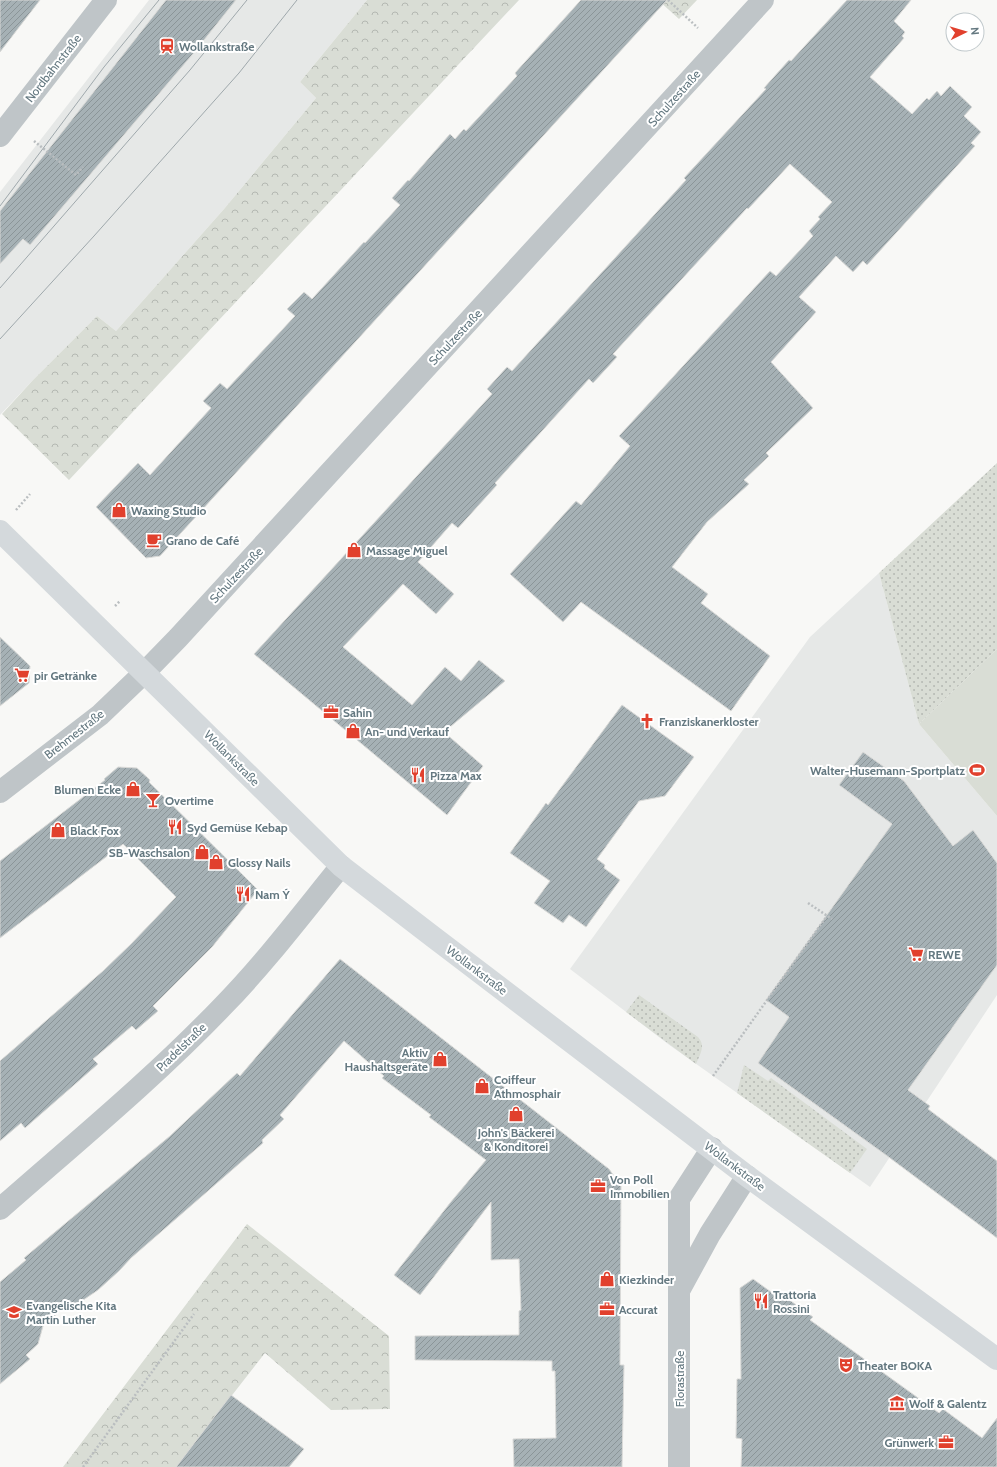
<svg xmlns="http://www.w3.org/2000/svg" width="997" height="1467" viewBox="0 0 997 1467" font-family="Cabin,sans-serif">
<style>
.built{fill:#e6e8e7}
.grass{fill:url(#grass-dots)}
.forest{fill:url(#forest-crowns)}
.pitch{fill:#d9ddd5}
.building{fill:url(#building-hatch);stroke:#dadad8}
.lines{fill:none;stroke-linecap:round;stroke-linejoin:round}
.path{stroke:#babec0;stroke-width:2.5;stroke-dasharray:2 2;stroke-linecap:butt}
.minor{stroke:#bfc5c8;stroke-width:22}
.tertiary{stroke:#bfc5c8;stroke-width:22}
.secondary{stroke:#d4d9dc;stroke-width:22}
.tram{stroke:#9fa8ac;stroke-width:1}
.labels{text-anchor:middle;dominant-baseline:central;stroke-width:4;stroke-linejoin:round;paint-order:stroke}
.poi-label{font-size:12px;font-weight:bold;fill:#647880;stroke:#fff;text-anchor:start}
.street-label{font-size:12px;fill:#647880;stroke:#fff}
</style>
<defs>
<pattern id="grass-dots" width="8" height="8" patternUnits="userSpaceOnUse"><rect width="8" height="8" fill="#d9ddd5"/><path d="M2 2h.1M6 6h.1" fill="none" stroke="#b4b8b2" stroke-width="1.8" stroke-linecap="round"/></pattern>
<pattern id="forest-crowns" width="20" height="18" patternUnits="userSpaceOnUse"><rect width="20" height="18" fill="#d9ddd5"/><path d="M2 6a3 3 0 1 1 6 0M12 15a3 3 0 1 1 6 0" fill="none" stroke="#b4b8b2"/></pattern>
<pattern id="building-hatch" width="6" height="6" patternUnits="userSpaceOnUse"><rect width="6" height="6" fill="#a6b1b5"/><path d="M-1 1l2-2M0 6l6-6M5 7l2-2" fill="none" stroke="#8b9598"/></pattern>
</defs>
<rect width="100%" height="100%" fill="#f8f8f6"/>
<g class="built">
<path d="M149,0H367L300,82L316,98L224,209L116,331L97,316L33,380L0,415V192Z"/>
<path d="M879,573L919,724L997,816V995L870,1187L668,1044L570,969L810,637Z"/>
</g>
<g class="grass">
<path d="M997,463V649L919,724L879,573Z"/>
<path d="M639,995L698,1037C706,1046 700,1054 696,1064L626,1012Z"/>
<path d="M744,1065L768,1081L771,1078L867,1149L850,1173L737,1093Z"/>
</g>
<g class="forest">
<path d="M367,0H519L69,480L2,414L33,380L97,316L116,331L224,209L316,98L300,82Z"/>
<path d="M658,0H697L679,19Z"/>
<path d="M247,1224L389,1336L390,1409L331,1410L265,1353L176,1467H63Z"/>
</g>
<path class="pitch" d="M997,649V816L919,724Z"/>
<g class="building">
<path d="M0,0H40L0,52Z"/>
<path d="M166,0H236L192,55L30,245L23,239L0,264V211Z"/>
<path d="M581,0H667L160,556L146,558L96,507L138,463L150,475L211,408L203,401L220,383L227,389L295,316L287,309L304,292L312,299L364,242L365,243L400,205L392,198L408,180L409,181L450,134L455,139L464,129L466,131L517,76L515,73Z"/>
<path d="M847,0H911L894,21L905,32L902,36L904,38L870,77L912,114L927,98L929,100L937,91L941,96L950,86L972,107L964,116L981,132L971,143L975,146L867,265L863,261L853,272L836,256L799,297L816,312L771,362L813,408L766,453L769,456L744,480L749,484L707,522L672,567L708,594L701,603L770,656L731,711L581,602L563,622L510,574L576,501L581,505L630,446L619,436L770,271L776,276L813,236L809,231L820,219L818,217L832,202L790,164L748,209L747,208L613,354L617,357L593,383L589,379L495,483L497,485L458,528L452,523L418,562L454,594L436,614L403,584L343,647L412,705L445,667L461,681L479,660L505,681L444,732L483,766L447,815L254,654L492,394L487,389L507,367L512,371L686,180L684,178L766,89L764,88L789,60L791,61Z"/>
<path d="M0,637L30,666L29,683L0,706Z"/>
<path d="M622,705L694,757L665,796L639,801L597,859L605,865L604,868L620,880L586,927L569,915L563,923L534,903L550,881L510,853L546,803L548,805Z"/>
<path d="M863,752L904,781L953,846L973,830L997,863V965L908,1090L930,1106L928,1109L997,1161V1238L890,1158L758,1063L789,1017L766,1000L892,824L839,785Z"/>
<path d="M118,767L137,768L150,780L149,782L258,890L212,947L153,1006L158,1011L136,1030L132,1026L93,1059L98,1064L25,1128L21,1123L0,1141V1061L103,971L131,944L176,897L123,844L0,938V861L105,780L104,779Z"/>
<path d="M340,959L609,1169L621,1186L620,1365H624L622,1467H514L513,1439L556,1438L555,1371H552V1361L415,1360V1336L519,1335V1311L521,1310L519,1259L491,1260V1202L420,1295L394,1275L450,1203L486,1160L429,1117L431,1115L382,1078L384,1076L344,1041L280,1115L284,1119L262,1140L263,1143L131,1258L119,1271L98,1290L73,1307L69,1303L43,1326L38,1344L26,1355L30,1359L0,1384V1282L26,1260L24,1258L170,1136L237,1073L240,1076Z"/>
<path d="M753,1279L778,1297L781,1294L813,1317L810,1320L939,1413L943,1409L982,1438L997,1418V1467H741L742,1439L736,1438L737,1379H741L740,1288Z"/>
<path d="M231,1395L304,1449L289,1467H176Z"/>
</g>
<g class="lines">
<g class="path">
<path d="M668,0L698,28"/>
<path d="M34,141L76,175L83,167"/>
<path d="M16,510L30,494"/>
<path d="M115,606L120,601"/>
<path d="M808,903L832,919"/>
<path d="M713,1076L827,916"/>
<path d="M83,1467L194,1314"/>
</g>
<g class="minor">
<path d="M0,136L106,0"/>
<path d="M0,792L100,715L145,672L178,638L763,0"/>
<path d="M0,1209C75,1143 153,1079 222,1007C265,963 302,914 341,866"/>
</g>
<g class="tertiary">
<path d="M680,1289L710,1234L747,1176"/>
<path d="M679,1467V1199L712,1148"/>
</g>
<path class="secondary" d="M0,531L341,866L432,936L747,1176L997,1359"/>
<g class="tram">
<path d="M0,206L104,67L159,0"/>
<path d="M0,288L190,70L247,0"/>
<path d="M0,339L94,236L239,73L297,0"/>
</g>
</g>
<defs>
<g id="station-bare" transform="scale(1.2)"><path d="M-3-6H3Q5-6 5-4V2Q5 4 3 4L4.5 6H3L1.5 4h-3L-3 6H-4.5L-3 4Q-5 4-5 2V-4Q-5-6-3-6ZM-3.5-4v3h7v-3ZM-3.5 1v1.5H-2V1ZM2 1v1.5H3.5V1Z" fill="#e1402d" stroke="#fff" stroke-width="2.5" paint-order="stroke"/></g>
<g id="shop-bare" transform="scale(1.2)"><path d="M-5-2.5h2.3a2.7 3.5 0 0 1 5.4 0H5L5.5 6h-11ZM-1.5-2.5h3a1.5 2.3 0 0 0-3 0Z" fill="#e1402d" stroke="#fff" stroke-width="2.5" paint-order="stroke"/></g>
<g id="cafe-bare" transform="scale(1.2)"><path d="M-5.5-4.5H6V0H3Q3 3.5 0 3.5H-2.5Q-5.5 3.5-5.5 0ZM3-3.2v2h1.7v-2ZM-6 4.5H4V6H-6Z" fill="#e1402d" stroke="#fff" stroke-width="2.5" paint-order="stroke"/></g>
<g id="supermarket-bare" transform="scale(1.2)"><path d="M-6-5.5h2.5l.6 2H6L4.5 2H-2.5L-4.4-4H-6ZM-1.5 3.2a1.3 1.3 0 1 0 .1 0ZM3 3.2a1.3 1.3 0 1 0 .1 0Z" fill="#e1402d" stroke="#fff" stroke-width="2.5" paint-order="stroke"/></g>
<g id="office-bare" transform="scale(1.2)"><path d="M-6-3h4V-5.5h4V-3h4V5H-6ZM-1-4.5V-3h2v-1.5ZM-6 0V1H6V0Z" fill="#e1402d" stroke="#fff" stroke-width="2.5" paint-order="stroke"/></g>
<g id="church-bare" transform="scale(1.2)"><path d="M-1.2-6h2.4v3.5h3.3v2.4h-3.3V6h-2.4V-.1h-3.3v-2.4h3.3Z" fill="#e1402d" stroke="#fff" stroke-width="2.5" paint-order="stroke"/></g>
<g id="stadium-bare" transform="scale(1.2)"><path d="M0-5a6.5 5 0 1 0 0 10a6.5 5 0 1 0 0-10ZM-3.5-1.8h7v3.6h-7Z" fill="#e1402d" stroke="#fff" stroke-width="2.5" paint-order="stroke"/></g>
<g id="restaurant-bare" transform="scale(1.2)"><path d="M-5-6h1v4h1v-4h1v4h1v-4h1v5L-1.5 .5V6h-2V.5L-5-1ZM5-6V6H3V1.5H1.5Q1.5-4 5-6Z" fill="#e1402d" stroke="#fff" stroke-width="2.5" paint-order="stroke"/></g>
<g id="bar-bare" transform="scale(1.2)"><path d="M-6-5H6L.8 .8V4.5H3.5V6h-7V4.5H-.8V.8Z" fill="#e1402d" stroke="#fff" stroke-width="2.5" paint-order="stroke"/></g>
<g id="school-bare" transform="scale(1.2)"><path d="M0-5L7-2L0 1L-7-2ZM-4 1L0 2.5L4 1V4Q0 6-4 4Z" fill="#e1402d" stroke="#fff" stroke-width="2.5" paint-order="stroke"/></g>
<g id="theatre-bare" transform="scale(1.2)"><path d="M-5-5.5Q0-4 5-5.5V0Q5 5 0 6Q-5 5-5 0ZM-3.3-2.5H-1v1.5H-3.3ZM1-2.5H3.3v1.5H1ZM-2.8 1Q0 5.5 2.8 1Z" fill="#e1402d" stroke="#fff" stroke-width="2.5" paint-order="stroke"/></g>
<g id="museum-bare" transform="scale(1.2)"><path d="M0-6L6-3V-2H-6V-3ZM-5-1h2V3h-2ZM-1-1h2V3h-2ZM3-1h2V3H3ZM-6 4H6V6H-6Z" fill="#e1402d" stroke="#fff" stroke-width="2.5" paint-order="stroke"/></g>
</defs>
<g fill-rule="evenodd">
<use href="#station-bare" x="167" y="46"/>
<use href="#shop-bare" x="119" y="510"/>
<use href="#cafe-bare" x="154" y="540"/>
<use href="#shop-bare" x="354" y="550"/>
<use href="#supermarket-bare" x="22" y="675"/>
<use href="#office-bare" x="331" y="712"/>
<use href="#church-bare" x="647" y="721"/>
<use href="#shop-bare" x="353" y="731"/>
<use href="#stadium-bare" x="977" y="770"/>
<use href="#restaurant-bare" x="418" y="775"/>
<use href="#shop-bare" x="133" y="789"/>
<use href="#bar-bare" x="153" y="800"/>
<use href="#restaurant-bare" x="175" y="827"/>
<use href="#shop-bare" x="58" y="830"/>
<use href="#shop-bare" x="202" y="852"/>
<use href="#shop-bare" x="216" y="862"/>
<use href="#restaurant-bare" x="243" y="894"/>
<use href="#supermarket-bare" x="916" y="954"/>
<use href="#shop-bare" x="440" y="1059"/>
<use href="#shop-bare" x="482" y="1086"/>
<use href="#shop-bare" x="516" y="1114"/>
<use href="#office-bare" x="598" y="1186"/>
<use href="#shop-bare" x="607" y="1279"/>
<use href="#restaurant-bare" x="761" y="1301"/>
<use href="#office-bare" x="607" y="1309"/>
<use href="#school-bare" x="14" y="1312"/>
<use href="#theatre-bare" x="846" y="1365"/>
<use href="#museum-bare" x="897" y="1403"/>
<use href="#office-bare" x="946" y="1442"/>
</g>
<g class="labels">
<g class="poi-label">
<text x="179" y="46">Wollankstraße</text>
<text x="131" y="510">Waxing Studio</text>
<text x="166" y="540">Grano de Café</text>
<text x="366" y="550">Massage Miguel</text>
<text x="34" y="675">pir Getränke</text>
<text x="343" y="712">Sahin</text>
<text x="659" y="721">Franziskanerkloster</text>
<text x="365" y="731">An- und Verkauf</text>
<text x="965" y="770" text-anchor="end">Walter-Husemann-Sportplatz</text>
<text x="430" y="775">Pizza Max</text>
<text x="121" y="789" text-anchor="end">Blumen Ecke</text>
<text x="165" y="800">Overtime</text>
<text x="187" y="827">Syd Gemüse Kebap</text>
<text x="70" y="830">Black Fox</text>
<text x="190" y="852" text-anchor="end">SB-Waschsalon</text>
<text x="228" y="862">Glossy Nails</text>
<text x="255" y="894">Nam Ý</text>
<text x="928" y="954">REWE</text>
<text x="428" y="1052" text-anchor="end">Aktiv<tspan x="428" dy="14">Haushaltsgeräte</tspan></text>
<text x="494" y="1079">Coiffeur<tspan x="494" dy="14">Athmosphair</tspan></text>
<text x="516" y="1132" text-anchor="middle">John's Bäckerei<tspan x="516" dy="14">&amp; Konditorei</tspan></text>
<text x="610" y="1179">Von Poll<tspan x="610" dy="14">Immobilien</tspan></text>
<text x="619" y="1279">Kiezkinder</text>
<text x="773" y="1294">Trattoria<tspan x="773" dy="14">Rossini</tspan></text>
<text x="26" y="1305">Evangelische Kita<tspan x="26" dy="14">Martin Luther</tspan></text>
<text x="619" y="1309">Accurat</text>
<text x="858" y="1365">Theater BOKA</text>
<text x="909" y="1403">Wolf &amp; Galentz</text>
<text x="934" y="1442" text-anchor="end">Grünwerk</text>
</g>
<g class="street-label">
<text transform="translate(53 68) rotate(-52)">Nordbahnstraße</text>
<text transform="translate(674 98) rotate(-48)">Schulzestraße</text>
<text transform="translate(455 337) rotate(-47)">Schulzestraße</text>
<text transform="translate(236 575) rotate(-47)">Schulzestraße</text>
<text transform="translate(74 734) rotate(-38)">Brehmestraße</text>
<text transform="translate(232 758) rotate(45)">Wollankstraße</text>
<text transform="translate(477 970) rotate(37)">Wollankstraße</text>
<text transform="translate(181 1047) rotate(-44)">Pradelstraße</text>
<text transform="translate(735 1166) rotate(37)">Wollankstraße</text>
<text transform="translate(679 1379) rotate(-90)">Florastraße</text>
</g>
</g>
<g transform="translate(965 32) rotate(85)"><circle r="19" fill="#ffffff" stroke="#c1c9cc"/>
<path d="M0-3L7 15L0 10L-7 15Z" fill="#e1402d"/>
<text y="-6" font-size="11" font-weight="bold" text-anchor="middle" fill="#647880">N</text>
</g>
</svg>
